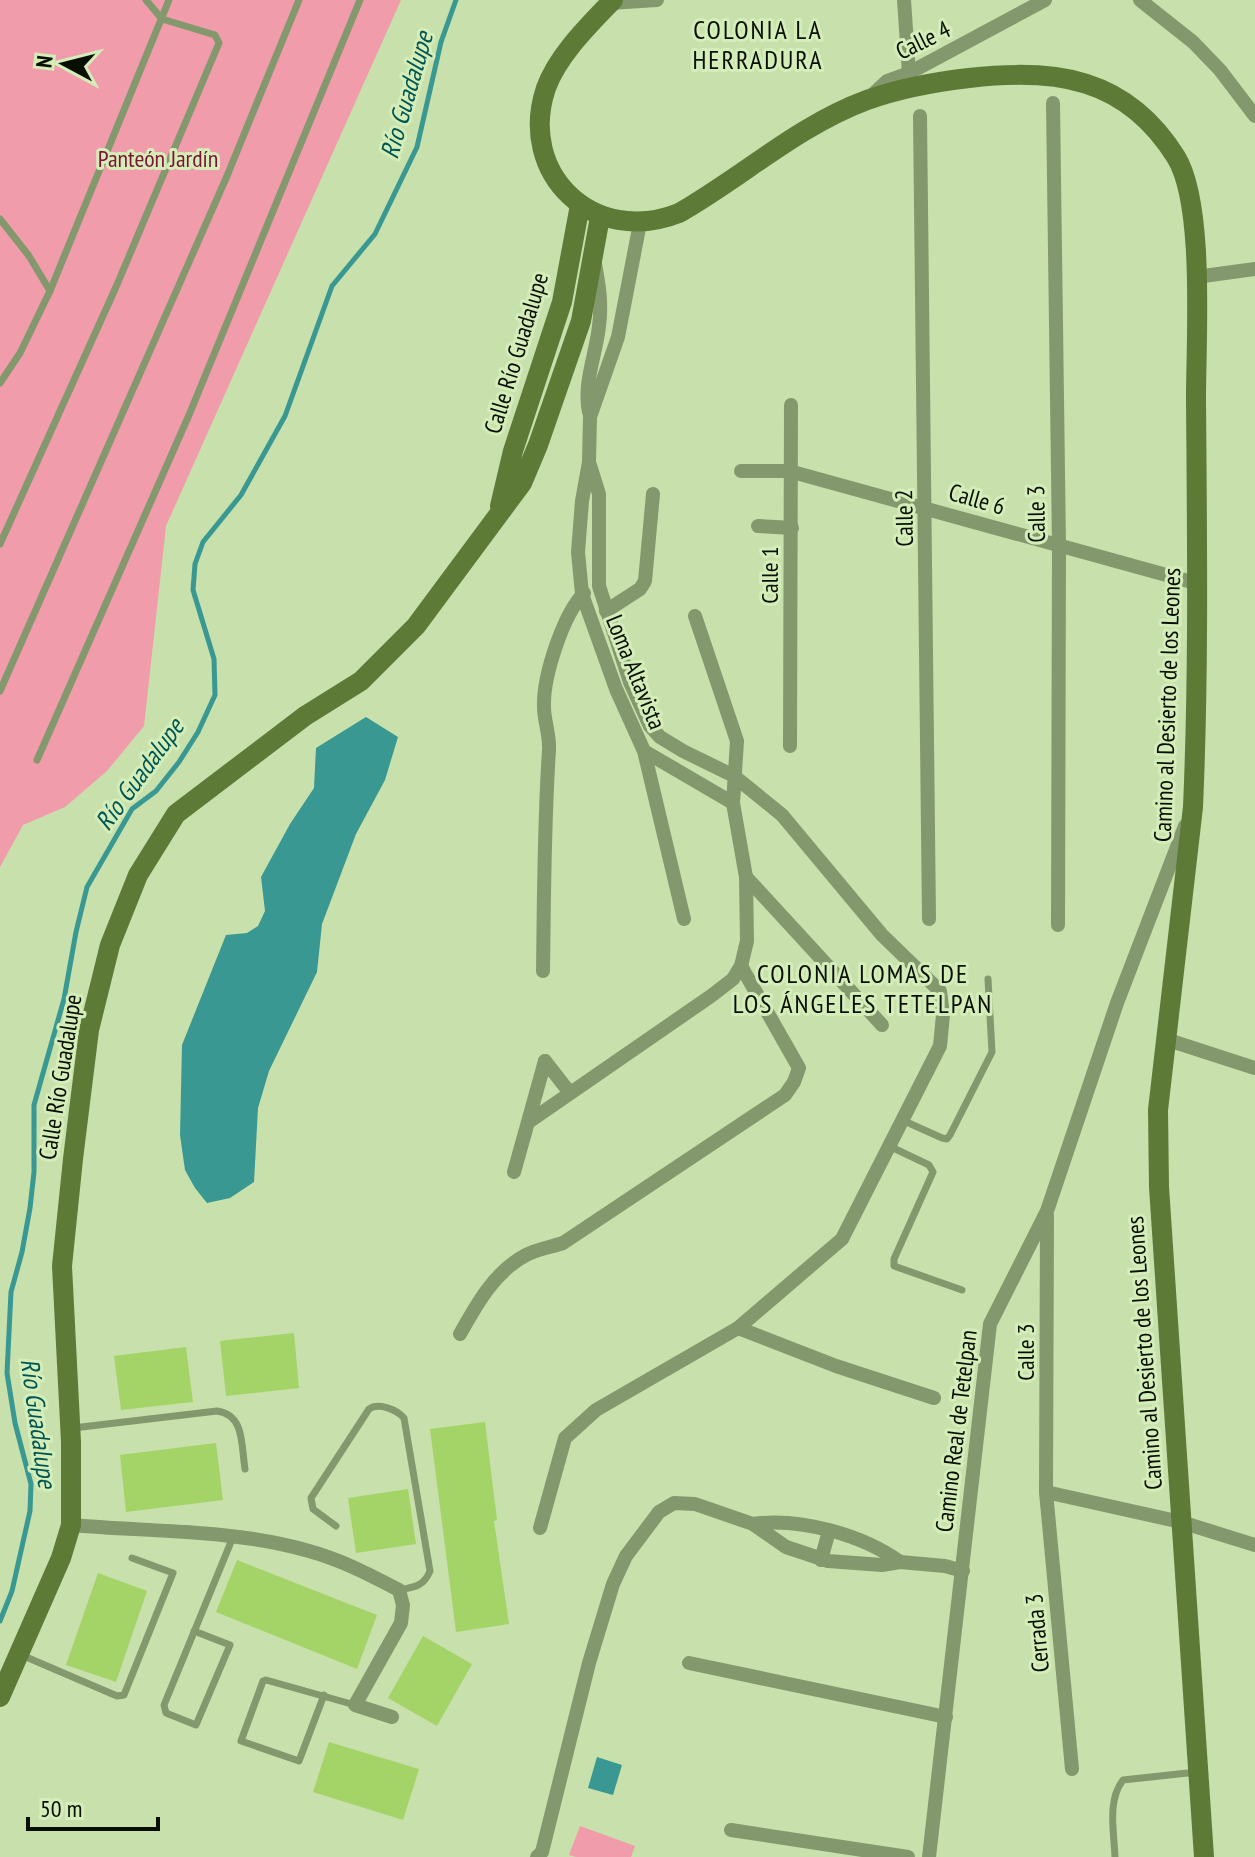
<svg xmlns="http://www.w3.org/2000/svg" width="1255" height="1857" viewBox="0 0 1255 1857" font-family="'PT Sans Narrow',sans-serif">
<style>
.green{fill:#f09caa}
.water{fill:#399891}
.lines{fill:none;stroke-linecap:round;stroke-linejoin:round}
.stream{stroke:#399891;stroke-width:5}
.building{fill:#a4d467}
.lane{stroke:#84986d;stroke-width:7}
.street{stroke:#84986d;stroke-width:14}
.secondary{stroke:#5d7a37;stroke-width:20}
.labels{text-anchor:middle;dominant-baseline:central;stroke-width:6;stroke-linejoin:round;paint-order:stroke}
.street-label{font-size:24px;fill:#080f01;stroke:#d4edb9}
.park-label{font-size:24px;fill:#7e1235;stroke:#d4edb9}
.neighbourhood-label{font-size:26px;letter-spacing:2px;fill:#080f01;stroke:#d4edb9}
.water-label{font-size:26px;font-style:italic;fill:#005652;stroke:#d4edb9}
</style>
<rect width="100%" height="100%" fill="#c7e0ac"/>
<g class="green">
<path d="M0,0H401L166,526L144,726L107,771L65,807L23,825L0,867Z"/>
<path d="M580,1826L635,1846L631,1857H576L569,1855Z"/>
</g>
<g class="water">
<path d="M366,717L398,737L385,780L356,834L322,924L317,972L269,1071L258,1108L254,1182L230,1198L207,1203L195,1188L185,1170L180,1135L182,1045L226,935L247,933L258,926L265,911L261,877L290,824L314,788L316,748Z"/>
<path d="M597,1757L622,1765L613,1795L588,1788Z"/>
</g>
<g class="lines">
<path class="stream" d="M0,1621L12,1591L30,1511L31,1484L15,1423L7,1373L11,1292L22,1252L30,1208L34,1172V1105L64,999L76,932L87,887L132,809L156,791L179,762L198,732L215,695L214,659L193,590L195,564L203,542L241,495L285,416L332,286L375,234L417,147L441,42L456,0"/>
</g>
<g class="building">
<path d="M294,1333L299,1388L226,1396L220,1341Z"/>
<path d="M186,1347L193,1402L121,1410L114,1356Z"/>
<path d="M485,1422L497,1520L494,1521L509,1624L456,1632L430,1429Z"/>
<path d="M216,1443L223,1500L126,1512L120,1455Z"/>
<path d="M408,1489L416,1544L356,1553L348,1498Z"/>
<path d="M237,1560L377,1615L357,1669L216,1612Z"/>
<path d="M98,1573L147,1591L116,1682L66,1665Z"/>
<path d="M423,1636L472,1664L437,1726L388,1698Z"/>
<path d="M329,1742L419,1769L403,1820L313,1792Z"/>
</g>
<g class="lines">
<g class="lane">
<path d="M0,219L29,256L50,291"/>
<path d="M0,383L20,353L50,291L169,0"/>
<path d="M0,544L116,287L219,43L215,35L162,19L146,0"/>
<path d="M0,691L227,176L299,0"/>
<path d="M37,760L189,415L360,0"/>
<path d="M902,1120L942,1138L947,1139L950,1135L992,1052L988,979"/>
<path d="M889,1146L929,1165L933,1172L894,1259V1266L962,1290"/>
<path d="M73,1428L217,1411C245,1415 241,1445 245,1469"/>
<path d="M336,1526L313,1509L311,1498L369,1409C379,1402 397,1410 404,1418L430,1571C424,1586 415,1587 399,1590"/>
<path d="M194,1631L230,1645L196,1725L166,1713L164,1705L233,1537"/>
<path d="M19,1654L117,1696L124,1695L173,1573L132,1558"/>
<path d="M324,1695L299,1761L241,1741L263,1681L266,1680L355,1705"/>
<path d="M1115,1857C1114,1831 1107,1801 1123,1780L1197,1772"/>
</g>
<g class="street">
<path d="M904,0L909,73"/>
<path d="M1140,0L1193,42L1220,70L1255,116"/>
<path d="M610,3L657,0"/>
<path d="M871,96L887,81L909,73L1045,0"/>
<path d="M1053,103L1059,546L1058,925"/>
<path d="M920,116L929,919"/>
<path d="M640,223L618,337L590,417L589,462L582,501L578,552L582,594L616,689L644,751L684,919"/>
<path d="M1196,277L1255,269"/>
<path d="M589,412C583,383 596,355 599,326C602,304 599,285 595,264"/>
<path d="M741,471H789L1199,584"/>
<path d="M758,526L792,528"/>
<path d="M606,611L640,589L645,581L653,494"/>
<path d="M790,746L791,405"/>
<path d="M644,751L733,803"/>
<path d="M746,877L882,1025"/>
<path d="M543,971C544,897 544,824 549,750C550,735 544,721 544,707C543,676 563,615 584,593"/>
<path d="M1165,1039L1255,1068"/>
<path d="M545,1061L570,1093"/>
<path d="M530,1121L711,996L733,979L741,966L747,941L746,877L733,803L737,741L695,616"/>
<path d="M514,1172L545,1061"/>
<path d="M1047,1216L1046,1492L1072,1769"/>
<path d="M738,1328L836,1366L934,1398"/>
<path d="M460,1334C477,1304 494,1272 526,1255C537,1249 551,1247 563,1243L785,1095L794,1082L799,1068L741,966"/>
<path d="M1046,1492L1181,1522L1255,1545"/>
<path d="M753,1524C799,1517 863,1535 900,1562"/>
<path d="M71,1525C150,1532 233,1529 309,1551C342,1560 370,1575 399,1590L403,1605L401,1623L355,1705L392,1717"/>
<path d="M540,1528L565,1438L596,1410L738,1328L842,1239L940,1046L943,1015L940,991L882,935L782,815L734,776L683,751L660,737L650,726L630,682L599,586V494L589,462"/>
<path d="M821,1560L829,1531"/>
<path d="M689,1663L946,1717"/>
<path d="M731,1830L908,1857"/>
<path d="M537,1857L542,1852L589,1663L613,1584L626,1556L659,1512L674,1503L695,1504L753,1524L786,1547L828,1561L882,1565L900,1562L945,1566L963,1571"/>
<path d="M929,1857L990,1324L1047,1211L1117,1003L1185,826"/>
</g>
<g class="secondary">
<path d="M613,0C589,25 558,55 546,88C517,174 594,247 679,213C742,177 799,125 867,100C901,88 934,82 969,78C1055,68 1126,77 1176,157C1205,204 1196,339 1196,398C1197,535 1199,671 1193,807L1158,1110L1159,1187L1204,1857"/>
<path d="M500,506L513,451L562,302L580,205"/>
<path d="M0,1697L61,1558L71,1525V1442L62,1266L73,1159L89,1030L110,945L138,875L176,814L305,716L361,681L416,626L522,483L538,445L581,321L600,217"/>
</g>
</g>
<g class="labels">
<g class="street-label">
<text transform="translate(923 40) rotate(-26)">Calle 4</text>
<text transform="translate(516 353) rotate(-73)">Calle Río Guadalupe</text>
<text transform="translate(977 499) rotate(16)">Calle 6</text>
<text transform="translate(1036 514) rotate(-91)">Calle 3</text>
<text transform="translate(904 518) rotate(-91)">Calle 2</text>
<text transform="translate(769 575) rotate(-90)">Calle 1</text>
<text transform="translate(636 672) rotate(68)">Loma Altavista</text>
<text transform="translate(1167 705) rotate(-88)">Camino al Desierto de los Leones</text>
<text transform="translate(60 1077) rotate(-81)">Calle Río Guadalupe</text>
<text transform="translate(1025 1352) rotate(-90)">Calle 3</text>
<text transform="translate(1144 1353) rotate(-94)">Camino al Desierto de los Leones</text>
<text transform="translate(956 1431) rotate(-83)">Camino Real de Tetelpan</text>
<text transform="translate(1037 1633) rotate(-95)">Cerrada 3</text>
</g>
<g class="park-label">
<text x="158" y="158">Panteón Jardín</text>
</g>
<g class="neighbourhood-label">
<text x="758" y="29">COLONIA LA<tspan x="758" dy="30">HERRADURA</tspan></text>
<text x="863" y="973">COLONIA LOMAS DE<tspan x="863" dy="30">LOS ÁNGELES TETELPAN</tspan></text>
</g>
<g class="water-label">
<text transform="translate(406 95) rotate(-74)">Río Guadalupe</text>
<text transform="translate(139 774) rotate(-54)">Río Guadalupe</text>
<text transform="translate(39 1423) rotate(82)">Río Guadalupe</text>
</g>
</g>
<g transform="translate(64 64) rotate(277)" stroke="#d4edb9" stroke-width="6" paint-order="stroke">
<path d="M0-6L14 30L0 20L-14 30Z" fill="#080f01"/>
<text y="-12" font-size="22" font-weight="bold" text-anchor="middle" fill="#080f01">N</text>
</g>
<path d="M28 1817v12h130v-12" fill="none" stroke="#080f01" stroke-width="4"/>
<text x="40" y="1817" font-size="24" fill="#080f01" stroke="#d4edb9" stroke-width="6" paint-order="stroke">50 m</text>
</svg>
